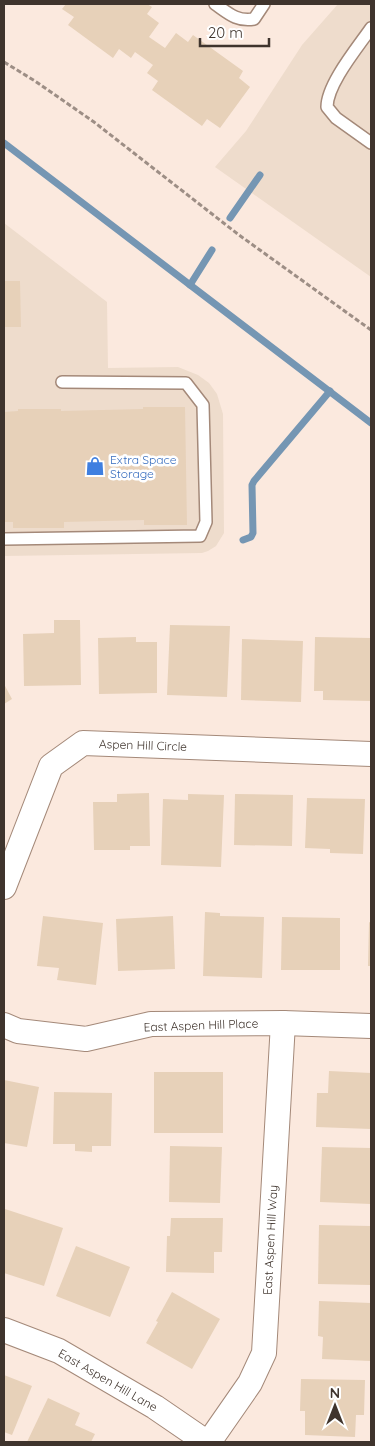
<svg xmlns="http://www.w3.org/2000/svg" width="375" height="1446" viewBox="0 0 375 1446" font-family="Quicksand,sans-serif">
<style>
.commercial{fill:#eedccc}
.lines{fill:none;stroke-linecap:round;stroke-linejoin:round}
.stream{stroke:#7596b3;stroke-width:7}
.building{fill:#e7d1b9}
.service-casing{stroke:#a48979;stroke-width:14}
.minor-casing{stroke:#a48979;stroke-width:26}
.path{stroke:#9d8e85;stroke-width:3;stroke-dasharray:5 2.5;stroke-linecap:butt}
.service{stroke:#fff;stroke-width:11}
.minor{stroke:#fff;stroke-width:24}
.labels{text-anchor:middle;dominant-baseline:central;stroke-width:5;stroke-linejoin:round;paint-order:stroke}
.shop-label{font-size:12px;fill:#366cbe;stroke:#fff;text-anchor:start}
.street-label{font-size:12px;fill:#3f342d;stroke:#fff}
</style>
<rect width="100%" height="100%" fill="#fbe9de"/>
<g class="commercial">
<path d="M338,4H371V277L215,167L246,131L302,45Z"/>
<path d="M4,223L107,302L108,368L178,367L198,375L209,383L217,394L223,414L224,533L216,546L208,551L202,553L4,556Z"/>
</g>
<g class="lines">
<g class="stream">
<path d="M4,143L371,423"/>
<path d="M230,218L260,175"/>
<path d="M190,285L212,250"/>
<path d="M243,540L251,537L253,533L252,485L254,481L330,391"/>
</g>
</g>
<g class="building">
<path d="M66,4H147L152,7L147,14L159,23L149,37L165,48L176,33L188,42L193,35L243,71L239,78L250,87L220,128L207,119L202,126L152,90L158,81L147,73L153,65L135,52L131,58L119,49L113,58L68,25L74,17L62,9Z"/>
<path d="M4,281H20L21,327H4Z"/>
<path d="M143,407H185L187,525H144V520L64,522V528H13V522H4V412L18,411V409H61V411L143,409Z"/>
<path d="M54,620H80L81,685L24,686L23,634L54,633Z"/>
<path d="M170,625L230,626L227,697L167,695Z"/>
<path d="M136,637V642H157V693L99,694L98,638Z"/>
<path d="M315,637L371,638V701L323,700V691H314Z"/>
<path d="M242,639L303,641L301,702L241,700Z"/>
<path d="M4,684L12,699L4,704Z"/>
<path d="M149,793L150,846H130V850H94L93,802H117V794Z"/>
<path d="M188,794L224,795L221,867L161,865L163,799L188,800Z"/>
<path d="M235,794L293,795L292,846L234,845Z"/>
<path d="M307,798L365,799L363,854L330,853V849L305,848Z"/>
<path d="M205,912L220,913V916L264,917L262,978L203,976Z"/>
<path d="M43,916L103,923L96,985L57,980L59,968L37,966Z"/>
<path d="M173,916L175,969L118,971L116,919Z"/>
<path d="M282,917L340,918V970H281Z"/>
<path d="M369,922L371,923V966H368Z"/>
<path d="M329,1071L371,1073V1129L316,1127L317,1093H328Z"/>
<rect x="154" y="1072" width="69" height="61"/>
<path d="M4,1080L39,1087L27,1147L4,1143Z"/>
<path d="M54,1092L112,1093L111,1146H92V1152L75,1151V1144H53Z"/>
<path d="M170,1146L222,1147L220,1203L169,1202Z"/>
<path d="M322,1147L371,1148V1204L320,1202Z"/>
<path d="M5,1209L63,1228L44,1286L4,1273V1213Z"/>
<path d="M171,1218H223L222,1252H214V1273L166,1272L167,1236H170Z"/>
<path d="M319,1225L371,1226V1285L318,1284Z"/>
<path d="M76,1246L130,1267L110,1317L56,1296Z"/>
<path d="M172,1292L220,1319L192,1369L146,1343L158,1322L156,1321Z"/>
<path d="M319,1301L371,1303V1361L322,1359L323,1337L318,1336Z"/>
<path d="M4,1375L32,1386L12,1435L4,1432Z"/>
<path d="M301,1379L365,1380L364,1415H356L355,1437L305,1435V1411H300Z"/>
<path d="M48,1398L80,1413L75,1425L95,1434L91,1442H27Z"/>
</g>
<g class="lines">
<g class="service-casing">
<g id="service">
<path d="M215,4C228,13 237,22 254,19L264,4"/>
<path d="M371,28C358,47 327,84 327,107L336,118L371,143"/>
<path d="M4,539L200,536L206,522L203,405L186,383L62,382"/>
</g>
</g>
<g class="minor-casing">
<g id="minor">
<path d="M4,887L51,766L83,743L371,754"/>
<path d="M4,1025L18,1031L86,1039L151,1024L283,1023L371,1026"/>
<path d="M4,1330L59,1351L155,1407L206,1442"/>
<path d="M209,1442L250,1383L264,1353L283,1023"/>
</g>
</g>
<path class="path" d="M4,62L35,81L94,122L239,235L371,330"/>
<use href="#service" class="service"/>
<use href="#minor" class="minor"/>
</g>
<defs>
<g id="shop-bare" transform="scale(1.5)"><path d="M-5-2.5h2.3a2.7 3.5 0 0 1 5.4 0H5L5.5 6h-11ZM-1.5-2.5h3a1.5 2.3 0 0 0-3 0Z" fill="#3f7fe0" stroke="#fff" stroke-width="2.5" paint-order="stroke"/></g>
</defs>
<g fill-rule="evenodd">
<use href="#shop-bare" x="95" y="466"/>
</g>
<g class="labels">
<g class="shop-label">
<text x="110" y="459">Extra Space<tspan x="110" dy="14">Storage</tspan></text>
</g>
<g class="street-label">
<text transform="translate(143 745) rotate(2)">Aspen Hill Circle</text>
<text transform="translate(201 1025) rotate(-2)">East Aspen Hill Place</text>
<text transform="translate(270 1240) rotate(-87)">East Aspen Hill Way</text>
<text transform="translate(108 1380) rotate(30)">East Aspen Hill Lane</text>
</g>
</g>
<rect width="375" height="1446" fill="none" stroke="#3f342d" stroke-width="10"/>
<g transform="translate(335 1406)" stroke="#ffffff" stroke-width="4" paint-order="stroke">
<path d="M0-4L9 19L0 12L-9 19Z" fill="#3f342d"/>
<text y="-8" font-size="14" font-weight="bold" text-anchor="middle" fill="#3f342d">N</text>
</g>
<path d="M200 38v8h69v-8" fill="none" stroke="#3f342d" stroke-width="2.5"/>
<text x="208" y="38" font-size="15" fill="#3f342d" stroke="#ffffff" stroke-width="4" paint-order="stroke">20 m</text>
</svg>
